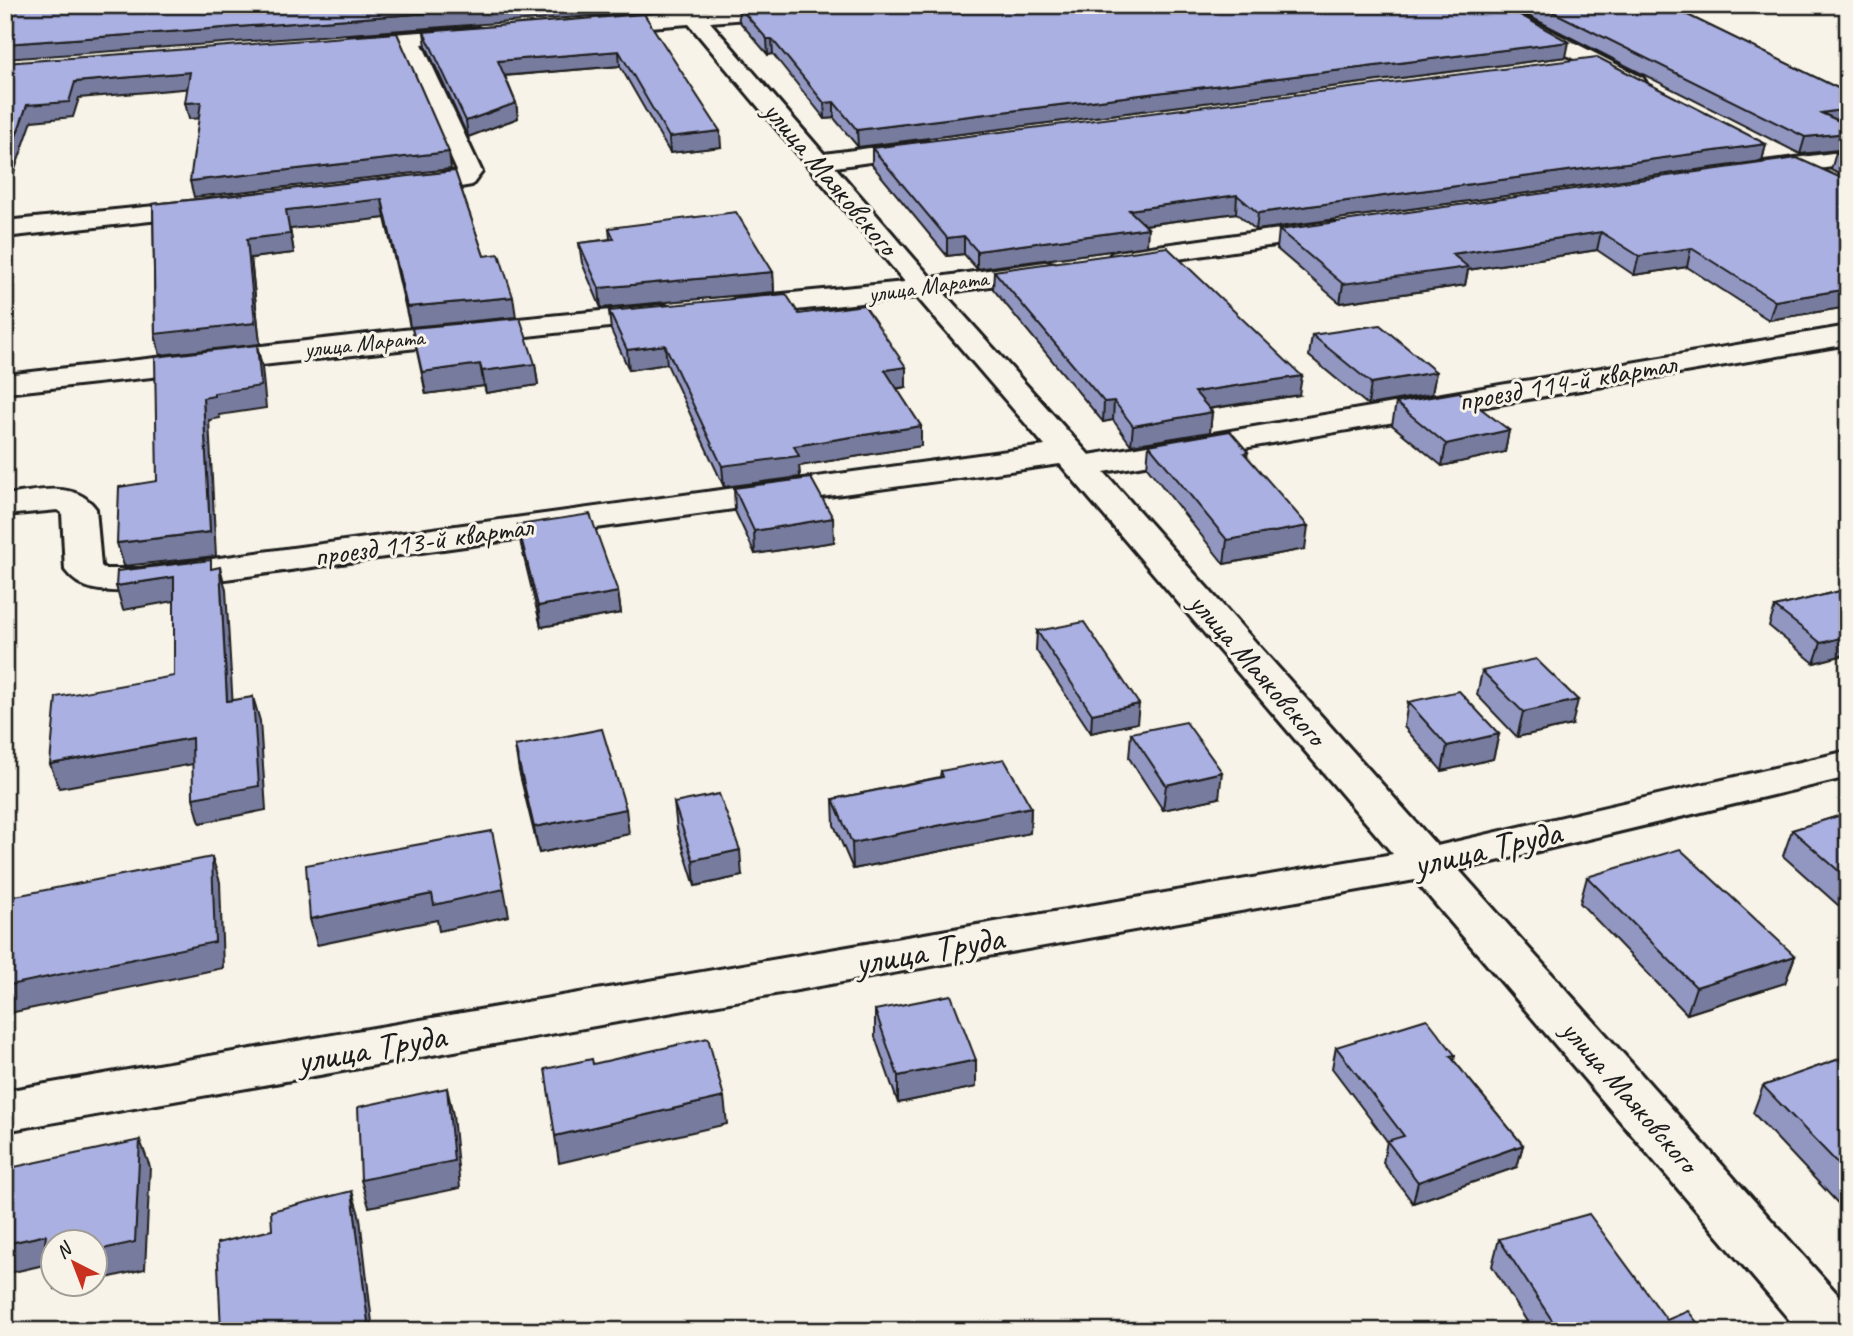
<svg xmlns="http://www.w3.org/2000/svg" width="1853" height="1336" viewBox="0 0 1853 1336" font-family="Caveat,sans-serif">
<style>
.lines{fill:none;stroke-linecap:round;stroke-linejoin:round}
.minor-casing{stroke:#1c1c1c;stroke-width:6}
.minor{fill:#f7f3e8;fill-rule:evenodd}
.wall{fill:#9297c2;stroke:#1c1c1c;stroke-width:2}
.shaded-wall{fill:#777b9e;stroke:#1c1c1c;stroke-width:2}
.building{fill:#aab0e1;stroke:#1c1c1c;stroke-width:2}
.labels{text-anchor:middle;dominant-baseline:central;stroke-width:6;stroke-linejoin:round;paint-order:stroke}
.far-street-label{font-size:24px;fill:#1c1c1c;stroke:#f7f3e8}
.street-label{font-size:30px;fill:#1c1c1c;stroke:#f7f3e8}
.near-street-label{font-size:37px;fill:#1c1c1c;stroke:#f7f3e8}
</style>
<rect width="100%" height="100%" fill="#f7f3e8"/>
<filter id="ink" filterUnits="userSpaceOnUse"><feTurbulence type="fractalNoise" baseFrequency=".0143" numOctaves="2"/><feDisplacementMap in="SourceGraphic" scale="14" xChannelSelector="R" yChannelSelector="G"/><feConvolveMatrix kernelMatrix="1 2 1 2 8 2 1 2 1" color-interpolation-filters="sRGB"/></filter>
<g filter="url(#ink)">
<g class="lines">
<g class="minor-casing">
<g id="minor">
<path d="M674,5H695L700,11L766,5H855L845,11L710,22L824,154L923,141L932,143L935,148L932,153L835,167L931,278L1045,262L1055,264L1059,270L1055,276L944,293L1089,455L1848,326V344L1104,472L1437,846L1848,751V777L1459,870L1848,1306V1331H1799L1415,880L5,1131V1091L1393,854L1060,464L138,591C111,591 83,595 65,570L62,513L58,510L5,515V495C36,492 75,479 96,509L101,566L105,569H138L1045,446L917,297L740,316L730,313L726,307L730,301L740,298L905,282L689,24L597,31L587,25L597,19L679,12Z"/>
<path d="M1475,5H1501L1643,78L1646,83L1635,90L1627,88Z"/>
<path d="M478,28L488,34L485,38L422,44L482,172L472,185L408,196L399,193L395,188L399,183L457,171L401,46L349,49L338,43L349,37Z"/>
<path d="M1848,151V165L1756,177L1747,175L1744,170L1747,165L1756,163Z"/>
<path d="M205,201L214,204L218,209L214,214L5,237V221Z"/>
<path d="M1329,222L1338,224L1342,230L1338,236L1122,267L1112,265L1108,259L1112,253L1122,251Z"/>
<path d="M663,305L673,308L677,314L673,320L5,393V375L403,330Z"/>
</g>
</g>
<use href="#minor" class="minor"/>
</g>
<g class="wall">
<path d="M1507,5H1667L1848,93L1800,154Z"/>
<path d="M738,6L1566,57L858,147L834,118L825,119L773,54L768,55L739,21Z"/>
<path d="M644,14L721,147L670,153L620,66L505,76L516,103L518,118L468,137L426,46L424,32Z"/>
<path d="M1766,144L1762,161L1256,230L1236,213L1145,225L1147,246L977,269L964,254L947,256L872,165V148Z"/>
<path d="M1848,151V179L1831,170L1836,153Z"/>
<path d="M455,171L484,256L516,317L410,327L385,218L290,229L294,253L251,258L260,344L160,355L155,334L153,204Z"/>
<path d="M1848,181V307L1769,320L1687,267L1634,275L1597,250L1468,270L1465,285L1340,303L1277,249L1279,230Z"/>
<path d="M609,228L773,272L774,292L601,308L582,263L579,243L610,239Z"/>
<path d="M994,271L1299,395L1209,409L1212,412L1210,432L1131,445L1113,420L1103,422L993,289Z"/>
<path d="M609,311L799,314L906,387L897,389L921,426V446L799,466L800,477L724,487L667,364L629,370L611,330Z"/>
<path d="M412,328L535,364L538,385L486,393L484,386L426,394Z"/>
<path d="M1312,335L1436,372L1432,394L1368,405L1309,356Z"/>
<path d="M1396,403L1509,430L1505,452L1442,466L1392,425Z"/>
<path d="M1149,445L1248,452L1247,457L1305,549L1224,564L1147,467Z"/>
<path d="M734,488L834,542L755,554L735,511Z"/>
<path d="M518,525L618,592L621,613L541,627L521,545Z"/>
<path d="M1848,580V654L1814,663L1769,626L1775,607L1840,591L1844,581Z"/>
<path d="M1037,631L1137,723L1091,733L1036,650Z"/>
<path d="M1482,671L1572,725L1517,737L1477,695Z"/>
<path d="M1408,702L1499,734L1493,759L1442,771L1404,727Z"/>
<path d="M1131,733L1219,798L1163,810L1129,758Z"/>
<path d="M515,746L629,834L539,853L519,771Z"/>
<path d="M941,771L1031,807L1030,833L853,869L834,825L833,799L940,777Z"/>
<path d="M674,803L742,876L695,886L677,829Z"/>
<path d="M1848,813V914L1783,856L1792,830Z"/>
<path d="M1587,877L1795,956L1785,983L1687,1014L1580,903Z"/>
<path d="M875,1010L976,1060V1087L898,1103L875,1037Z"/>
<path d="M1336,1047L1455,1055L1454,1061L1523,1145L1517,1167L1413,1203L1383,1163L1387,1141L1332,1068Z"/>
<path d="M1848,1056V1214L1753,1113L1763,1086Z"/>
<path d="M1499,1239L1667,1320L1704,1331H1533L1492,1266Z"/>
</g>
<g class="shaded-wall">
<path d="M539,5H634L635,13L5,59V44Z"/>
<path d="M767,39H772L773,54L768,55Z"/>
<path d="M1569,42L1566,57L858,147L857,130Z"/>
<path d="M619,51L620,66L500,76L498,61Z"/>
<path d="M190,72L193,88L79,98L73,117L32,121L5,198V167L27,105L75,82Z"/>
<path d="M201,102L205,118L189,119L185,103Z"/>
<path d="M834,102V118L825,119L824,103Z"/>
<path d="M516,103L518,118L468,137L466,121Z"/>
<path d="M1848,109V125L1821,113Z"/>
<path d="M720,131L721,147L670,153L669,137Z"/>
<path d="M1848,133V149L1800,154L1805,137Z"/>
<path d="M1766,144L1762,161L1256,230L1258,213Z"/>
<path d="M449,152L451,169L194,197L190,181Z"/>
<path d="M1237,195L1236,213L1128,227L1129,210Z"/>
<path d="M382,199L385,218L290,229L294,253L251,258L260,344L160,355L155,334L247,239L286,210Z"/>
<path d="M1148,228L1147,246L977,269V251Z"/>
<path d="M1601,232L1597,250L1468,270L1465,285L1340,303L1343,284L1452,254Z"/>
<path d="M964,236V254L947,256V238Z"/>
<path d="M1691,248L1687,267L1634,275L1639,256Z"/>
<path d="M773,272L774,292L601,308L599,288Z"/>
<path d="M1848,289V307L1769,320L1775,301Z"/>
<path d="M513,297L516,317L410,327L407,307Z"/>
<path d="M257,345L262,367L266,408L219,415L220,418L209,420L216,556L124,566L117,543L210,532L203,398L214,393Z"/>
<path d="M665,345L667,364L629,370L627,350Z"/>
<path d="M480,364L484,386L426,394L422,372Z"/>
<path d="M535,364L538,385L486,393L482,371Z"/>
<path d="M906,367V387L885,390V370Z"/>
<path d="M1436,372L1432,394L1368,405L1371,383Z"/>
<path d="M1302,376L1299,395L1193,411L1195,392Z"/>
<path d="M1114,401L1113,420L1103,422L1104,402Z"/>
<path d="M1212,412L1210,432L1131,445L1133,426Z"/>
<path d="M921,426V446L799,466L800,477L724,487L722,466L794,446Z"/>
<path d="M1509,430L1505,452L1442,466L1446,444Z"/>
<path d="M833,518L834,542L755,554L754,531Z"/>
<path d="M1308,526L1305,549L1224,564L1227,540Z"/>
<path d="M220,567L226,590L234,725L227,701Z"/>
<path d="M174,577L180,600L123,610L116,586Z"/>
<path d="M618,592L621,613L541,627L538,606Z"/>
<path d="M1848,636V654L1814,663L1821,643Z"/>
<path d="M253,697L260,721L266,810L200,823L193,798Z"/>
<path d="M1578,700L1572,725L1517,737L1523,712Z"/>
<path d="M1139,704L1137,723L1091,733L1092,714Z"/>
<path d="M1499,734L1493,759L1442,771L1447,746Z"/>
<path d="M192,738L199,763L59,788L50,764Z"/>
<path d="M1222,772L1219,798L1163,810L1166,785Z"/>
<path d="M1031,807L1030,833L853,869L852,843Z"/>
<path d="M626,809L629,834L539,853L534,827Z"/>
<path d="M740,850L742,876L695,886L693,860Z"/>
<path d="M212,857L220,882L223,968L5,1014V986Z"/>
<path d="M504,889L509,916L439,931L437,920L317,945L310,919L432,894Z"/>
<path d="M1795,956L1785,983L1687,1014L1696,987Z"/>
<path d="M976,1060V1087L898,1103V1076Z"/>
<path d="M447,1088L453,1115L460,1188L369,1207L361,1180Z"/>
<path d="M724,1097L727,1124L559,1163L555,1136Z"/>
<path d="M140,1140L150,1167L145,1269L94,1281V1251Z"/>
<path d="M1523,1145L1517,1167L1413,1203L1418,1182Z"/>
<path d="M352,1191L360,1218L373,1331H369Z"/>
<path d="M46,1235L52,1249V1283L44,1265L5,1274V1244Z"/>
<path d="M53,1284H81L55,1289Z"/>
</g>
<g class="building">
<path d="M5,5L250,6L539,5L5,44Z"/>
<path d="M754,5H1502L1569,42L857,130L834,102L824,103L772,39H767L738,6Z"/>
<path d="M1539,5H1667L1848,93V109L1821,113L1848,125V133L1805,137Z"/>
<path d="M644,14L720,131L669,137L619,51L498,61L516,103L466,121L424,32Z"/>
<path d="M397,33L449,152L190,181L201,102L185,103L190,72L75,82L69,102L27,105L5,167V63Z"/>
<path d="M1597,57L1766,144L1258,213L1237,195L1129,210L1148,228L977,251L964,236L947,238L872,148Z"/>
<path d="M1848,151V159L1836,153Z"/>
<path d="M1797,158L1848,181V289L1775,301L1691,248L1639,256L1601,232L1452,254L1468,267L1343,284L1279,230Z"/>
<path d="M455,171L484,256L499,254L513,297L407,307L382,199L286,210L290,234L247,239L255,323L155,334L153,204Z"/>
<path d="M736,212L773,272L599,288L579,243L614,239L609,228Z"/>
<path d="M1167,247L1302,376L1195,392L1212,412L1133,426L1114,401L1104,402L994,271Z"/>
<path d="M786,294L799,314L864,305L906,367L885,370L921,426L794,446L799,456L722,466L665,345L627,350L609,311Z"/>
<path d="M520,318L535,364L482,371L480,364L422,372L412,328Z"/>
<path d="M1380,325L1436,372L1371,383L1312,335Z"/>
<path d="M257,345L261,386L214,393V396L203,398L210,532L117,543L119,487L157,481L155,357Z"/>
<path d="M1459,392L1509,430L1446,444L1396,403Z"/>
<path d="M1230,431L1248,452L1244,453L1308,526L1227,540L1149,445Z"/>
<path d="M811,478L833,518L754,531L734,488Z"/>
<path d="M590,514L618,592L538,606L518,525Z"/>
<path d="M211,560V569L220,567L227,701L253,697L259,786L193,798L192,738L50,764L56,697L174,676V577L116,586L117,571Z"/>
<path d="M1848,589V636L1821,643L1775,607Z"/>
<path d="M1084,622L1139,704L1092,714L1037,631Z"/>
<path d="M1536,659L1578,700L1523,712L1482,671Z"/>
<path d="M1459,691L1499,734L1447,746L1408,702Z"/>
<path d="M1186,722L1222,772L1166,785L1131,733Z"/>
<path d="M602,729L626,809L534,827L515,746Z"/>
<path d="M1004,759L1031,807L852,843L833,799L943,777L941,771Z"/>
<path d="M719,794L740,850L693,860L674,803Z"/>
<path d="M1848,813V879L1792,830Z"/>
<path d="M492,831L504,889L434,905L432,894L310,919L306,865Z"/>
<path d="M1680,849L1795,956L1696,987L1587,877Z"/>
<path d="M212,857L215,942L5,986V898Z"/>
<path d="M951,995L976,1060L898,1076L875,1010Z"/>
<path d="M1427,1019L1455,1055L1450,1056L1523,1145L1418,1182L1387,1141L1404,1136L1336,1047Z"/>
<path d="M708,1038L724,1097L555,1136L545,1069L592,1059L593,1064Z"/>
<path d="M1848,1056V1174L1763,1086Z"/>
<path d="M447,1088L454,1161L361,1180L358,1107Z"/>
<path d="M140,1140L135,1242L94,1251V1242H52V1260L43,1262L46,1235L5,1244V1169Z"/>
<path d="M352,1191L369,1331H221L217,1243L272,1230L271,1211Z"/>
<path d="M1589,1214L1667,1320L1688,1311L1704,1331H1559L1499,1239Z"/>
</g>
</g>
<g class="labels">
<g class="far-street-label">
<text transform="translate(928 286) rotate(-8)">улица Марата</text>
<text transform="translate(364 343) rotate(-6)">улица Марата</text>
</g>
<g class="street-label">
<text transform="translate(831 178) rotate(50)">улица Маяковского</text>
<text transform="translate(1567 382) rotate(-10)">проезд 114-й квартал</text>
<text transform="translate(423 541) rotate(-8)">проезд 113-й квартал</text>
<text transform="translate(1258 669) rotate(49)">улица Маяковского</text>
<text transform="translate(1630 1096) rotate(49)">улица Маяковского</text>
</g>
<g class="near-street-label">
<text transform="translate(1487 848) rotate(-13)">улица Труда</text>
<text transform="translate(929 950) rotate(-10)">улица Труда</text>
<text transform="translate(371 1048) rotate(-10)">улица Труда</text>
</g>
</g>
<rect width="1853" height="1336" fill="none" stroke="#f7f3e8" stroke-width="28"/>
<rect x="14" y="14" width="1825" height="1308" fill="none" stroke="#1c1c1c" stroke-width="2.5" filter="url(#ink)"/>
<g transform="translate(74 1263) rotate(318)"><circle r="33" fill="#f7f3e8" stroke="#9f9d96" stroke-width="2"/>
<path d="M0-5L12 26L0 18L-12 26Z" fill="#c8321e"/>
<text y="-10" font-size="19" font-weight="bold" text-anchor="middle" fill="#1c1c1c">N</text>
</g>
</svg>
